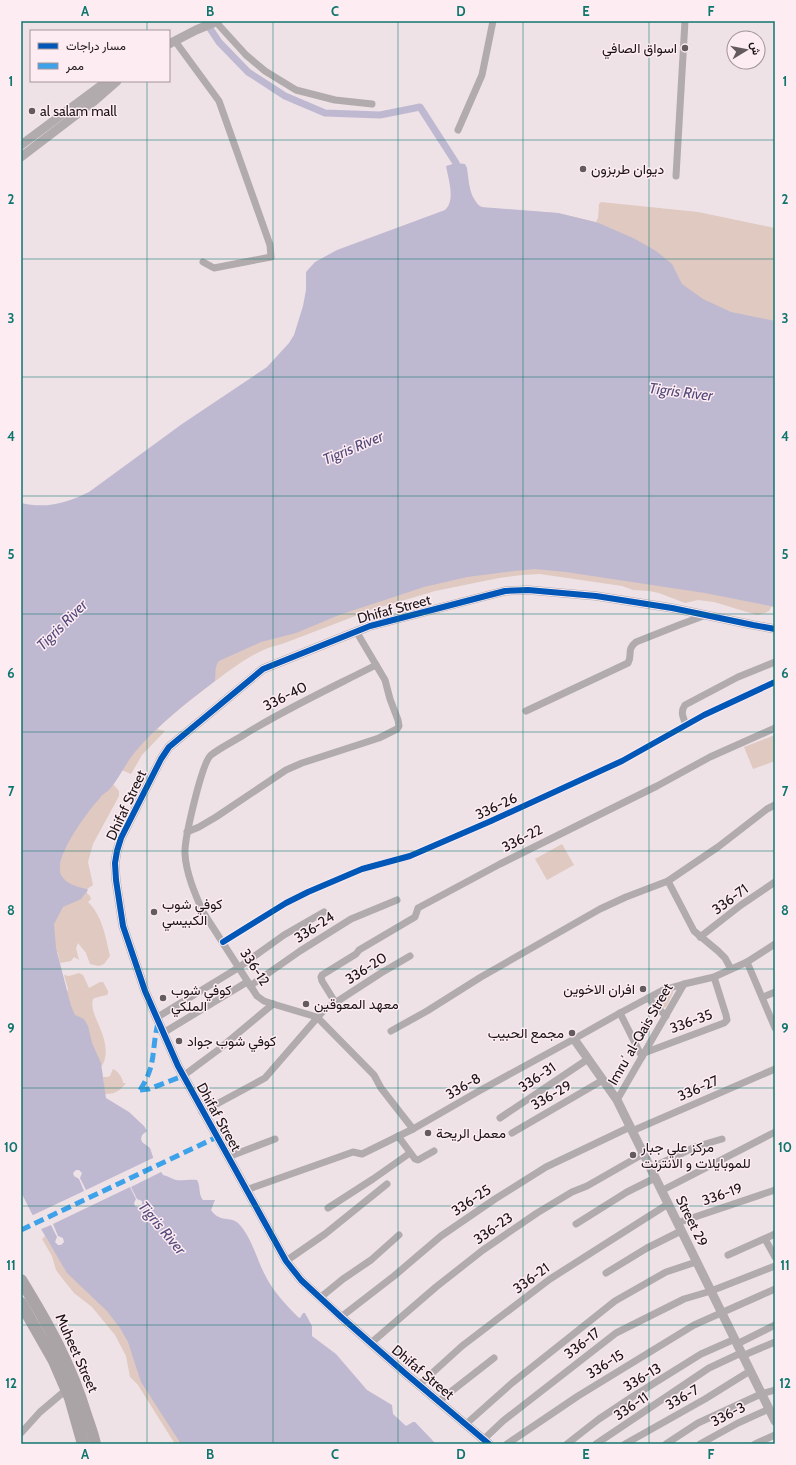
<svg xmlns="http://www.w3.org/2000/svg" width="796" height="1465" viewBox="0 0 796 1465" font-family="Cabin,Vazirmatn,sans-serif">
<style>
.green{fill:#dfc9c0}
.water{fill:#bfb8d1}
.pier{fill:#eee2e6}
.lines{fill:none;stroke-linecap:round;stroke-linejoin:round}
.canal{stroke:#bfb8d1;stroke-width:7}
.minor{stroke:#b1abae;stroke-width:7}
.tertiary{stroke:#b1abae;stroke-width:9}
.primary{stroke:#aaa4a6;stroke-width:12}
.quiet{stroke:#3da2ea;stroke-width:5;stroke-dasharray:10 5;stroke-linecap:butt}
.cycleway-casing{stroke:#fdecf2;stroke-width:8}
.cycleway{stroke:#0057b8;stroke-width:6}
.grid{fill:none;stroke:#0f766e;stroke-width:1;stroke-opacity:0.55}
.poi-dot{fill:#645b5e;stroke:#fdecf2;stroke-width:1.5}
.labels{text-anchor:middle;dominant-baseline:central;stroke-width:3;stroke-linejoin:round;paint-order:stroke}
.poi-label{font-size:14px;fill:#191315;stroke:#fdecf2;text-anchor:start}
.street-label{font-size:14px;fill:#191315;stroke:#fdecf2}
.water-label{font-size:15px;font-style:italic;fill:#534a7b;stroke:#fdecf2}
.neatline{fill:none;stroke:#0f766e;stroke-width:1.5}
.grid-label{font-size:13px;text-anchor:middle;font-weight:bold;fill:#0f766e}
</style>
<rect width="100%" height="100%" fill="#eee2e6"/>
<g class="green">
<path d="M472,195L478,205L485,208L558,213L596,222L598,218L599,204L601,202L698,212L775,228V326L710,308L612,229L599,223L484,211L476,206Z"/>
<path d="M497,565L640,578L775,607L772,606L769,611L765,613L757,615L714,602L698,600L685,603L659,593L649,591L633,590L622,586L540,574L522,575L499,578L435,591L371,610L282,644C254,650 232,669 210,685C192,699 173,713 157,729L165,731L142,755L131,774L119,769L113,756L215,668L217,663L215,659L311,618Z"/>
<path d="M775,735V761L753,769L744,747Z"/>
<path d="M113,784L119,791V796L93,844L88,862L93,885L87,889V893L90,896L91,899L88,902C102,915 106,938 110,956L104,964L99,966L90,964L86,953L78,943L76,948L79,960L74,957L71,961L60,963L58,953L42,930L71,824Z"/>
<path d="M562,844L574,865L547,880L535,859Z"/>
<path d="M79,973L83,975L89,988L100,982H103L108,991V994C103,997 98,996 93,999C91,1008 94,1013 97,1021C103,1034 111,1054 101,1067L65,998L68,989L64,975L69,976Z"/>
<path d="M670,990H673V993L666,1007L663,1008L655,999Z"/>
<path d="M113,1069C118,1071 123,1078 123,1083H126C120,1091 115,1094 105,1094L103,1077H107L110,1076Z"/>
<path d="M45,1236L53,1249L117,1315L187,1444H175L138,1385L130,1377L126,1356L115,1335L92,1307L74,1293L62,1278L56,1270L52,1256L42,1239Z"/>
</g>
<path class="water" d="M456,163L465,164L467,168C469,181 469,198 481,207L558,213L599,223L635,239L656,251L672,264L682,284L703,299L731,312L775,321V607L705,593L566,572L535,569L514,571L467,577L424,587L339,615L296,633L261,642L219,661C214,667 216,675 215,681C186,703 158,725 135,752C125,764 119,779 109,790C106,793 102,794 100,798C88,811 53,857 61,875C66,884 77,887 87,889L88,890L81,899L63,907L54,924L56,948L71,1006L75,1015L84,1019L88,1026L92,1043L101,1063L106,1098L129,1112L144,1126L147,1131L142,1135L141,1139L142,1142L150,1148L154,1160L163,1175C168,1176 172,1179 176,1180C181,1181 191,1179 197,1180C201,1187 198,1194 203,1200H215L211,1210C220,1223 230,1216 238,1223C251,1236 256,1257 264,1273C272,1290 285,1304 298,1317L300,1318L303,1313H305L312,1326V1336L336,1354L367,1390L392,1405L393,1414L406,1426L413,1422H415L436,1444H181L141,1382L128,1342L120,1328L107,1311L67,1273L31,1212L21,1192V503C45,509 67,503 89,492L182,424L267,367L289,343L294,335L303,306L306,290V272L315,262L337,250L445,210C456,200 448,178 446,166Z"/>
<path class="pier" d="M155,1157L159,1163L163,1171L131,1187L137,1199L142,1201V1206L138,1207L135,1206L134,1203L136,1199L130,1187L53,1224L58,1236L63,1238L64,1242L61,1245H58L55,1242L57,1237L51,1225L39,1230L31,1216L84,1191L79,1179L74,1176L73,1173L76,1170H79L82,1173L80,1178L86,1190Z"/>
<g class="lines">
<path class="canal" d="M205,21L219,42L248,72L285,96L325,113L380,115L420,107L456,163L459,171"/>
<g class="minor">
<path d="M216,22L246,55L265,71L296,90L335,100L372,104"/>
<path d="M175,41L219,101L270,245L271,257L214,268L203,262"/>
<path d="M458,130L482,75L493,21"/>
<path d="M676,176L685,21"/>
<path d="M376,665C331,688 285,709 242,736C232,742 220,748 211,755C202,762 184,840 185,854C186,873 195,894 203,912L257,996L264,1001L273,1004L317,1017L374,1075L381,1088L413,1129"/>
<path d="M526,711L628,663C633,654 626,650 636,642L679,625L706,615"/>
<path d="M686,725C683,717 680,712 685,705L738,677L775,662"/>
<path d="M187,832L199,827L216,817L286,770L302,763L379,738L397,729L399,726L398,720L390,699L385,680L356,631"/>
<path d="M668,881L694,931L718,951L725,958L731,969"/>
<path d="M700,937L741,905L775,882"/>
<path d="M223,942L286,903L308,892L362,869L410,856L491,821L622,761L704,715L775,682"/>
<path d="M747,962L775,1028"/>
<path d="M250,986L300,951L351,919L397,900"/>
<path d="M763,997L775,992"/>
<path d="M648,998L666,1016"/>
<path d="M335,1002L322,981L321,977L322,975L356,954L359,950L415,917L418,908L500,864L657,786L710,757L775,728"/>
<path d="M620,1013L642,1057"/>
<path d="M156,1018L238,968L284,935L324,912"/>
<path d="M391,1031L427,1011L481,977L600,909L626,897L668,881L718,847L767,809L775,805"/>
<path d="M163,1033L247,982"/>
<path d="M644,1053L724,1023L727,1020L726,1015L714,977"/>
<path d="M183,1076L218,1050L273,1004"/>
<path d="M617,1100L684,984L714,977L747,962L775,944"/>
<path d="M202,1112L265,1078L324,1010L381,973L410,956"/>
<path d="M500,1118L588,1059"/>
<path d="M632,1131L775,1069"/>
<path d="M512,1133L603,1080"/>
<path d="M398,1136L415,1159L418,1160L434,1151"/>
<path d="M228,1157L275,1139"/>
<path d="M651,1168L695,1147L722,1139"/>
<path d="M246,1190L353,1152L362,1154L413,1129L479,1091L574,1039L620,1013L663,990L684,984"/>
<path d="M661,1191L775,1132"/>
<path d="M328,1208L373,1179L410,1153"/>
<path d="M677,1223L775,1190"/>
<path d="M576,1224L627,1192L655,1178"/>
<path d="M765,1239L775,1257"/>
<path d="M728,1255L775,1234"/>
<path d="M286,1261L325,1234L387,1184"/>
<path d="M606,1273L647,1248L681,1231"/>
<path d="M321,1297L343,1279L371,1260L399,1235"/>
<path d="M341,1317L394,1276L441,1236L495,1199L546,1167L630,1127"/>
<path d="M371,1343L436,1287L483,1250L537,1213L572,1192L587,1186L643,1154"/>
<path d="M737,1344L775,1325"/>
<path d="M742,1356L775,1342"/>
<path d="M419,1385L462,1346L550,1279L668,1204"/>
<path d="M439,1401L494,1358"/>
<path d="M466,1424L512,1383L615,1301L666,1272L696,1262"/>
<path d="M21,1433L40,1412L66,1390"/>
<path d="M484,1439L503,1421L616,1333L684,1299L711,1291L775,1266"/>
<path d="M507,1444L578,1396L694,1325L775,1289"/>
<path d="M567,1444L599,1419L632,1397L701,1354L735,1339"/>
<path d="M596,1444L709,1368L741,1353"/>
<path d="M625,1444L705,1399L750,1371"/>
<path d="M666,1444L698,1423L761,1394L775,1390"/>
<path d="M700,1444L738,1423L769,1409"/>
<path d="M755,1444L775,1435"/>
</g>
<g class="tertiary">
<path d="M169,44L196,30L218,21"/>
<path d="M21,145L107,81"/>
<path d="M21,157L93,102L117,81"/>
<path d="M574,1039L617,1100L775,1421"/>
<path d="M489,1444L406,1374L341,1317L301,1280L286,1261L178,1066L145,991L123,926L116,880L115,863L117,851L121,838L161,759L169,747L175,742L263,669L370,626L505,591L528,590L596,596L672,608L753,625L775,629"/>
</g>
<g class="primary">
<path d="M21,1280C48,1324 71,1365 86,1415C89,1424 93,1434 95,1444"/>
<path d="M21,1303L54,1361L70,1398L83,1444"/>
</g>
<g class="quiet">
<path d="M140,1090C157,1064 151,1051 158,1023"/>
<path d="M140,1090L149,1089L183,1076"/>
<path d="M21,1230L217,1137"/>
</g>
<g class="cycleway-casing">
<g id="cycleway">
<path d="M223,942L286,903L308,892L362,869L410,856L491,821L622,761L704,715L775,682"/>
<path d="M489,1444L406,1374L341,1317L301,1280L286,1261L178,1066L145,991L123,926L116,880L115,863L117,851L121,838L161,759L169,747L175,742L263,669L370,626L505,591L528,590L596,596L672,608L753,625L775,629"/>
</g>
</g>
<use href="#cycleway" class="cycleway"/>
</g>
<path class="grid" d="M147,21V31M273,21V1444M398,21V1444M523,21V1444M649,21V1444M147,81V1444M21,140H775M21,259H775M21,377H775M21,496H775M21,614H775M21,732H775M21,851H775M21,969H775M21,1088H775M21,1206H775M21,1325H775"/>
<g class="poi-dot">
<circle cx="685" cy="48" r="4"/>
<circle cx="32" cy="111" r="4"/>
<circle cx="583" cy="169" r="4"/>
<circle cx="154" cy="912" r="4"/>
<circle cx="643" cy="989" r="4"/>
<circle cx="163" cy="998" r="4"/>
<circle cx="306" cy="1004" r="4"/>
<circle cx="572" cy="1033" r="4"/>
<circle cx="179" cy="1041" r="4"/>
<circle cx="428" cy="1133" r="4"/>
<circle cx="633" cy="1155" r="4"/>
</g>
<g class="labels">
<g class="poi-label">
<text x="677" y="48" text-anchor="end">اسواق الصافي</text>
<text x="40" y="111">al salam mall</text>
<text x="591" y="169">ديوان طربزون</text>
<text x="162" y="904">كوفي شوب<tspan x="162" dy="16">الكبيسي</tspan></text>
<text x="635" y="989" text-anchor="end">افران الاخوين</text>
<text x="171" y="990">كوفي شوب<tspan x="171" dy="16">الملكي</tspan></text>
<text x="314" y="1004">معهد المعوقين</text>
<text x="564" y="1033" text-anchor="end">مجمع الحبيب</text>
<text x="187" y="1041">كوفي شوب جواد</text>
<text x="436" y="1133">معمل الريحة</text>
<text x="641" y="1147">مركز علي جبار<tspan x="641" dy="16">للموبايلات و الانترنت</tspan></text>
</g>
<g class="street-label">
<text transform="translate(394 609) rotate(-15)">Dhifaf Street</text>
<text transform="translate(285 696) rotate(-27)">336-40</text>
<text transform="translate(126 805) rotate(-65)">Dhifaf Street</text>
<text transform="translate(496 806) rotate(-25)">336-26</text>
<text transform="translate(522 838) rotate(-27)">336-22</text>
<text transform="translate(730 899) rotate(-36)">336-71</text>
<text transform="translate(314 927) rotate(-33)">336-24</text>
<text transform="translate(255 967) rotate(57)">336-12</text>
<text transform="translate(366 968) rotate(-32)">336-20</text>
<text transform="translate(691 1021) rotate(-20)">336-35</text>
<text transform="translate(640 1034) rotate(-60)">Imruʾ al-Qais Street</text>
<text transform="translate(537 1077) rotate(-34)">336-31</text>
<text transform="translate(463 1086) rotate(-30)">336-8</text>
<text transform="translate(698 1088) rotate(-24)">336-27</text>
<text transform="translate(551 1095) rotate(-30)">336-29</text>
<text transform="translate(219 1117) rotate(61)">Dhifaf Street</text>
<text transform="translate(722 1194) rotate(-19)">336-19</text>
<text transform="translate(471 1200) rotate(-34)">336-25</text>
<text transform="translate(692 1221) rotate(64)">Street 29</text>
<text transform="translate(493 1228) rotate(-35)">336-23</text>
<text transform="translate(531 1278) rotate(-36)">336-21</text>
<text transform="translate(582 1343) rotate(-37)">336-17</text>
<text transform="translate(77 1353) rotate(66)">Muheet Street</text>
<text transform="translate(605 1364) rotate(-32)">336-15</text>
<text transform="translate(423 1372) rotate(40)">Dhifaf Street</text>
<text transform="translate(642 1377) rotate(-31)">336-13</text>
<text transform="translate(682 1397) rotate(-30)">336-7</text>
<text transform="translate(631 1406) rotate(-34)">336-11</text>
<text transform="translate(728 1414) rotate(-27)">336-3</text>
</g>
<g class="water-label">
<text transform="translate(681 392) rotate(7)">Tigris River</text>
<text transform="translate(353 448) rotate(-23)">Tigris River</text>
<text transform="translate(62 625) rotate(-45)">Tigris River</text>
<text transform="translate(162 1228) rotate(50)">Tigris River</text>
</g>
</g>
<rect width="796" height="1465" fill="none" stroke="#fdecf2" stroke-width="44"/>
<rect x="30" y="30" width="140" height="52" fill="#fdecf2" stroke="#a2959a"/>
<rect x="38" y="43" width="20" height="6" fill="#0057b8" stroke="#a2959a"/>
<text x="66" y="50" font-size="12" fill="#191315">مسار دراجات</text>
<rect x="38" y="63" width="20" height="6" fill="#3da2ea" stroke="#a2959a"/>
<text x="66" y="70" font-size="12" fill="#191315">ممر</text>
<g transform="translate(746 50) rotate(80)"><circle r="19" fill="#fdecf2" stroke="#a2959a"/>
<path d="M0-3L7 15L0 10L-7 15Z" fill="#645b5e"/>
<text y="-6" font-size="11" font-weight="bold" text-anchor="middle" fill="#191315">ش</text>
</g>
<rect x="22" y="22" width="752" height="1421" class="neatline"/>
<g class="grid-label">
<text x="85" y="16">A</text>
<text x="210" y="16">B</text>
<text x="335" y="16">C</text>
<text x="461" y="16">D</text>
<text x="586" y="16">E</text>
<text x="711" y="16">F</text>
<text x="11" y="86">1</text>
<text x="785" y="86">1</text>
<text x="11" y="204">2</text>
<text x="785" y="204">2</text>
<text x="11" y="323">3</text>
<text x="785" y="323">3</text>
<text x="11" y="441">4</text>
<text x="785" y="441">4</text>
<text x="11" y="559">5</text>
<text x="785" y="559">5</text>
<text x="11" y="678">6</text>
<text x="785" y="678">6</text>
<text x="11" y="796">7</text>
<text x="785" y="796">7</text>
<text x="11" y="915">8</text>
<text x="785" y="915">8</text>
<text x="11" y="1033">9</text>
<text x="785" y="1033">9</text>
<text x="11" y="1152">10</text>
<text x="785" y="1152">10</text>
<text x="11" y="1270">11</text>
<text x="785" y="1270">11</text>
<text x="11" y="1388">12</text>
<text x="785" y="1388">12</text>
<text x="85" y="1459">A</text>
<text x="210" y="1459">B</text>
<text x="335" y="1459">C</text>
<text x="461" y="1459">D</text>
<text x="586" y="1459">E</text>
<text x="711" y="1459">F</text>
</g>
</svg>
